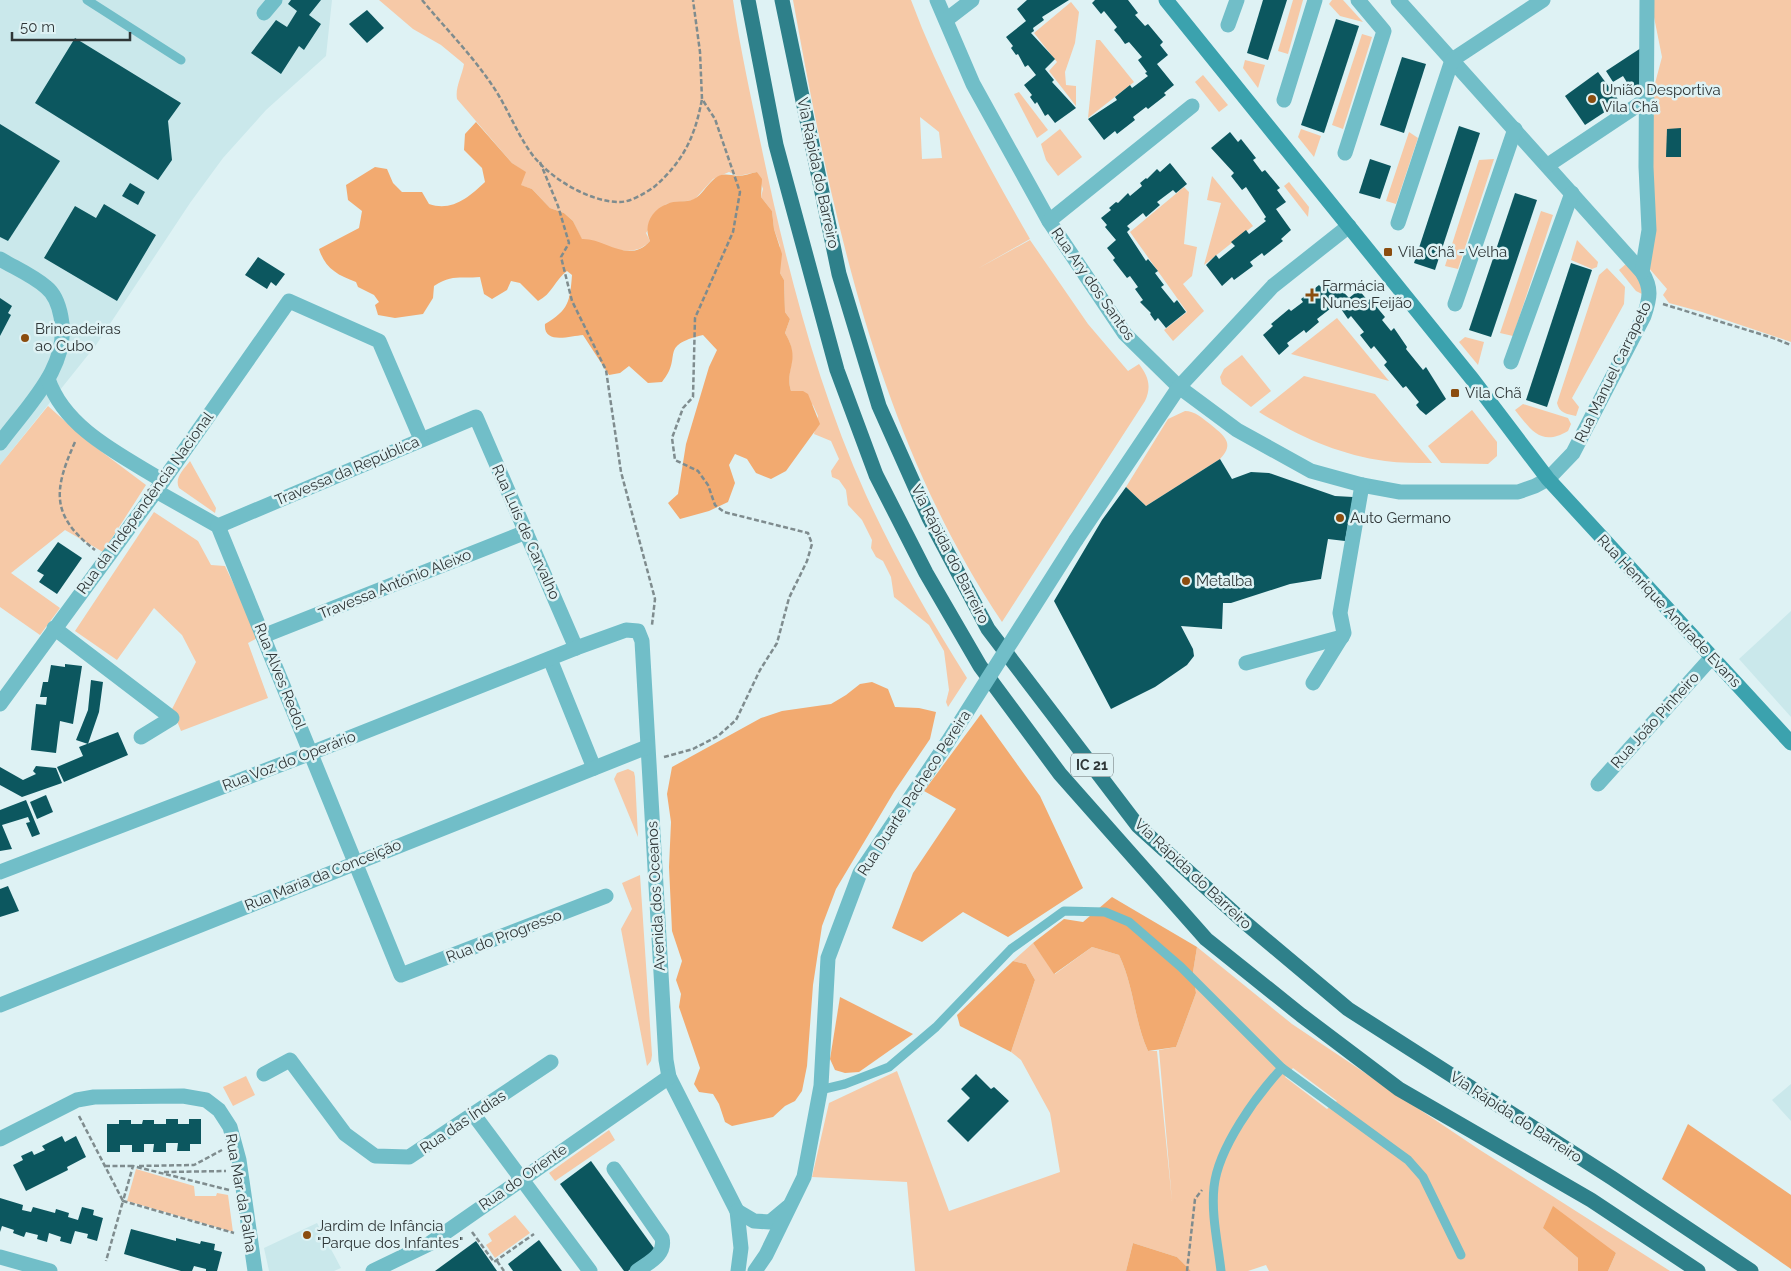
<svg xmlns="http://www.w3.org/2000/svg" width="1791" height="1271" viewBox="0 0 1791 1271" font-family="Raleway,sans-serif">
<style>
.built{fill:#cae8eb}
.green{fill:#f6c9a7;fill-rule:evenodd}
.forest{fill:#f2aa70}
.building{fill:#0c575f}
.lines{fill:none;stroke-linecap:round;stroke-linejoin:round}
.path{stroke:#7f8c8e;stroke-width:2.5;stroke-dasharray:5 2.5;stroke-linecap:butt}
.service{stroke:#71bec8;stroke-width:9}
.minor{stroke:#71bec8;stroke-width:15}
.secondary{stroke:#3ba2ae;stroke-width:15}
.trunk{stroke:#2e808a;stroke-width:15}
.minor-bridge{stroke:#71bec8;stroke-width:15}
.poi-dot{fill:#8b4d0f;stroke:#def2f4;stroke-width:2}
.labels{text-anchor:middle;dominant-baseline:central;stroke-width:5;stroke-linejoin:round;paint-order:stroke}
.shield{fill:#def2f4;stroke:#646e70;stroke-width:1}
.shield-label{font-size:14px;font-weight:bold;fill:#2f3637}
.poi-label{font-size:15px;fill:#2f3637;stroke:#def2f4;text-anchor:start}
.street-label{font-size:15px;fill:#2f3637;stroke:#def2f4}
</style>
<rect width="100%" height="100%" fill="#def2f4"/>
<g class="built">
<path d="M0,0H332L326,56L266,110L223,158L190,203L96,345L0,465Z"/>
<path d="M1791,611V717L1739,659Z"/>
<path d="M1791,1084V1121L1772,1100Z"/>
<path d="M317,1223L341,1268L334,1271H269L264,1248Z"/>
</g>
<g class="green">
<path d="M379,0H733C740,48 751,97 761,145C786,264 816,384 866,495C895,558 930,619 967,678L948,707L946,702L949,690L944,651L929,625L894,597L891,577L883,561L876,557L871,548L872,540L862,520L848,505L846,490L839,480L832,477L831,471L839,459L831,441L814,434L818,416L813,405L791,391C784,368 801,360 785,333L790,319L785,312L784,280L780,273V246L774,229L772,211L761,197L763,189L757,172L738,176L729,172L713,179L694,200L666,204L646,233L650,241C632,261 604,245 582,240L573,221L564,213L550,208L532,189L520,185L525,172L512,163L457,99C455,87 462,76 464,64L441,45L413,29Z"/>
<path d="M793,0H911C942,83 986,162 1030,239L977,269L1030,240L1088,324L1128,371L1139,364C1148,376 1152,386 1145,401L1002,622C878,437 832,216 793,0ZM920,117L939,132L942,158L922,159Z"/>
<path d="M1293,0H1303L1288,54L1278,51Z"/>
<path d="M1332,0H1343L1363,22L1340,16L1329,4Z"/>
<path d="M1653,0H1791V342L1702,312L1669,303L1663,295L1667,289L1648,267L1652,209L1653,91L1662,57L1654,17Z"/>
<path d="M1071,2L1079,12L1075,43L1065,72L1066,85L1076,86V106L1049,71L1057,62L1034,33Z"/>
<path d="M1362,34L1372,37L1343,129L1332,125Z"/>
<path d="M1096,40H1100L1134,82L1088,118Z"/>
<path d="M1245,60L1265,65L1258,88L1243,68Z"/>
<path d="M1203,75L1228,105L1219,112L1195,82Z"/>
<path d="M1019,92L1048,130L1037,138L1014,94Z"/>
<path d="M1060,129L1082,157L1058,176L1046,160L1041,144Z"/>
<path d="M1301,129L1321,136L1314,157L1298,137Z"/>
<path d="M1409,132L1418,138L1396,204L1386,201Z"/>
<path d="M1494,159L1458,269L1445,266L1479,160Z"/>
<path d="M1212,176L1253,226L1204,265L1221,203L1207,200Z"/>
<path d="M1289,182L1309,207L1308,217L1284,186Z"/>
<path d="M1184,187L1189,192L1184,244L1197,247L1192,276L1183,284L1204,311L1173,341L1164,330L1187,312L1130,232Z"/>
<path d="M1541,211L1553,215L1513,336L1500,333Z"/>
<path d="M1577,240L1598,262L1597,267L1592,269L1571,260Z"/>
<path d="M1627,263L1640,281L1642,294L1636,291L1619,270Z"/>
<path d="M1607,268L1625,287L1624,304L1572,398L1579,407L1576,416C1567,414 1559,413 1557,403L1599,275Z"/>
<path d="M1337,318L1389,381L1291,354Z"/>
<path d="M1465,337L1484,342L1478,365L1459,342Z"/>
<path d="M1242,355L1271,391L1251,407L1222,384L1220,377L1224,369Z"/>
<path d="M1304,376L1375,394L1432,463C1416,463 1400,463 1385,461C1339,455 1298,436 1259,412Z"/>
<path d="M1523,404L1568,418L1571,424L1568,431C1541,447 1531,430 1515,410Z"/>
<path d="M48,406L86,440L146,485L103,552L65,530L11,573L60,608L40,635L0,607V465Z"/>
<path d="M1472,410L1497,442V456L1488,464L1441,463L1428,446Z"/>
<path d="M1185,411C1195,411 1202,418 1210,424C1223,435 1236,443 1220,459L1146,506L1126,487L1168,419Z"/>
<path d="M190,461L216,508L215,513L179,488C174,478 184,469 190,461Z"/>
<path d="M154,512L198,541L211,565L225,566L259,637L248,643L268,698L181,731L172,709L196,662L182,635L154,608L117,660L75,631Z"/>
<path d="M628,769L634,772L635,777L638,837L614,779L617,773Z"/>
<path d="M640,875L652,1055L651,1061L647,1066L621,929L632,909L622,883Z"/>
<path d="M1033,943L1055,974L1092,947L1119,955C1134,986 1134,1020 1148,1051H1157L1172,1201L1159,1050L1176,1047L1196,993L1193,972L1197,947L1292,1024L1480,1150L1670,1271H1608L1616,1253L1543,1228L1578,1258V1271H1269L1266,1265L1248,1271H1191L1177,1257L1133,1243L1126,1271H915L907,1182L812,1177L829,1103L897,1071L949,1211L1060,1172L1050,1113L1021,1060L1011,1052L1035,980L1026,964L1013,961ZM1293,1068L1337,1101L1327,1109L1285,1077Z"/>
<path d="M246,1076L255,1095L233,1106L223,1087Z"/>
<path d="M609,1130L615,1140L555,1181L549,1173Z"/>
<path d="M136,1169L194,1186L195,1196H216L217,1193L228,1195L233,1232L127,1201Z"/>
<path d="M515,1215L530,1233L495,1258L486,1245L492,1241L488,1234Z"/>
</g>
<g class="forest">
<path d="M476,122L512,163L526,172L521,185L532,189L550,208L564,213L573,221L582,239C605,238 629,265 650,241C643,226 651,210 667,204C675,200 686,203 694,199C702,195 706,186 713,180C722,172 728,175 738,176C744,176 751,173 757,172L762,179L761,197L772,211L774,229L782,254L780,273L784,280L785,312L790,319L785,333C802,361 784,368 791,391H803L808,394L820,424L786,471L771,479L756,473L747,459L735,454L729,465L735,483L728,502L709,511L680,519L668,503L678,494L686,444L709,367L717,350L703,335C657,346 684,356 662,382L648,383L629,366L620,373L609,375L583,335C570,336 543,345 545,324C569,310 570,301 572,275L567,271C555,280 552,294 538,301L520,283L511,281L507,290L492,299L484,294L480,277C459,279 453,274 434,286L433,298L423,314L395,318L378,315L375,305L379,302L374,295L358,287L356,282C337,275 325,268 319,249L359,228L362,211L348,200L346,185L375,167L387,169L393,183L402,192H422L429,204C452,212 469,197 485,182L482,168L464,150L465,134Z"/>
<path d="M872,682L888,689L895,707L919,708L936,712L930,739L894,792L836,889L822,926L813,985L807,1066L802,1091L795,1101L785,1106L773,1117L732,1126L725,1122L719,1104L713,1094L699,1092L694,1084L700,1068L679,1007L681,994L676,980L682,961L672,931L669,867L671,822L667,794L672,767L761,718L782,711L831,704L846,695L860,684Z"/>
<path d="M981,714L1040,796L1083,888L1008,937L963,912L922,942L892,928L913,873L956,809L924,791Z"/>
<path d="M1112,897L1197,947L1193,972L1196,993L1176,1047L1148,1051C1134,1020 1134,986 1119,955L1092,947L1054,974L1033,943L1064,919L1083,922Z"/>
<path d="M1013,961L1026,964L1035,980L1011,1052L960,1026L957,1015Z"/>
<path d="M840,997L913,1034L859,1072L845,1073L835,1070L830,1059Z"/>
<path d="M1688,1124L1791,1195V1269L1662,1179Z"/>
<path d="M1553,1206L1616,1253L1608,1271H1578V1258L1543,1228Z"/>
<path d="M1133,1243L1177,1257L1191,1271H1126Z"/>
</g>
<g class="building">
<path d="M291,0H321L309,15L321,24L304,50L299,46L281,74L251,53L276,20L287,27L297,11L288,4Z"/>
<path d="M1027,0H1069L1042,17L1044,20L1033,28L1034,31L1031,33L1055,59L1045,69L1054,80L1052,82L1076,108L1055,123L1048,114L1045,116L1037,102L1035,104L1030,97L1032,95L1024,85L1036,75L1028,65L1025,67L1018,54L1016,55L1011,48L1013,46L1006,37L1026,21L1017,9Z"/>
<path d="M1095,0H1128L1138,13L1135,15L1145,26L1148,24L1163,42L1160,45L1168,55L1157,64L1174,85L1164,93L1166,95L1148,109L1146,107L1133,117L1135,120L1117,134L1115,131L1104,140L1088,119L1117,100L1115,97L1130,85L1132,88L1148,76L1145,73L1147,72L1138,60L1142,57L1129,42L1125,44L1120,37L1114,30L1117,27L1104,11L1101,14L1092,3Z"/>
<path d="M1263,0H1287L1268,60L1247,53Z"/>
<path d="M367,10L384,28L367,43L349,24Z"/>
<path d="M1336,19L1359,26L1324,133L1301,125Z"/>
<path d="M75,38L181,103L168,121L172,160L158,180L35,103Z"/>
<path d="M1641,48L1640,88L1633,92L1623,76L1613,82L1606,71Z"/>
<path d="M1402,57L1426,64L1404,133L1380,125Z"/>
<path d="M1598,72L1620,102L1585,125L1565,96Z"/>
<path d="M0,124L60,161L8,241L0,237Z"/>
<path d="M1459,126L1480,133L1435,270L1414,263Z"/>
<path d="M1681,128V157H1666L1667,129Z"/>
<path d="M1230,132L1238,142L1241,139L1256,158L1253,160L1262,172L1265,170L1280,188L1277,190L1286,202L1276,209L1291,230L1281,239L1283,241L1264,256L1262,253L1250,262L1253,266L1234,280L1232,277L1222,286L1206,265L1216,255L1219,259L1235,246L1231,242L1246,230L1249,234L1266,221L1264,219L1266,217L1246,187L1242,190L1231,176L1234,173L1211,148Z"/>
<path d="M1370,159L1391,166L1380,199L1359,193Z"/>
<path d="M1170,163L1187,184L1176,193L1173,190L1157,202L1160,205L1146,217L1143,213L1127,226L1130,229L1127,232L1146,261L1148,259L1158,271L1155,273L1164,285L1161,287L1174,303L1177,300L1186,312L1166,328L1158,318L1155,321L1150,314L1151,313L1140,302L1143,300L1135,289L1138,287L1130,276L1127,278L1113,260L1115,258L1107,248L1116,240L1105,227L1107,225L1101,218L1111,210L1109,208L1116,202L1118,203L1128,193L1130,196L1142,186L1140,183L1146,178L1147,179L1157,169L1160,172Z"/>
<path d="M130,183L145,192L138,205L122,196Z"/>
<path d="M1515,193L1537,200L1491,337L1469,330Z"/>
<path d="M104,204L156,235L117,301L44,258L75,206L96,218Z"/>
<path d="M258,257L285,274L276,286L271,282L267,289L245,275Z"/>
<path d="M1571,263L1592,270L1547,407L1526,400Z"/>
<path d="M1331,279L1349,298L1359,290L1368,301L1370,299L1385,317L1382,320L1391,331L1394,328L1407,347L1406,349L1423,370L1426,367L1446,399L1426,415L1420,410L1416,405L1419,402L1406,386L1403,388L1384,365L1387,362L1374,346L1371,349L1360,335L1364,332L1351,316L1348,319L1339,306L1337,308L1335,305L1317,319L1319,322L1306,333L1304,330L1287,343L1289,346L1279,355L1263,335L1273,326L1271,324L1289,309L1291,311L1303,302L1301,299L1319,285L1321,287Z"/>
<path d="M0,298L12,306L8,313L11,315L0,336Z"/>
<path d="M1220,459L1232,479L1251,472L1269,473L1335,496L1353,497L1345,541L1328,539L1321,579L1290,584L1231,603H1223L1222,629L1181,626L1193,649L1194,656L1187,665L1155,687L1111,709L1054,601L1102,520L1126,487L1146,506Z"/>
<path d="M58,542L82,558L57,594L39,582L44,575L37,571Z"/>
<path d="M65,664L82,666L73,724L60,721L56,753L31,750L36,704L46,705L47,697H40L43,682H48L51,665L65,667Z"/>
<path d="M91,680L103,682L99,712L88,744L76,740L88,710Z"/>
<path d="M118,732L128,755L64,782L57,767L83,756L79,747Z"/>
<path d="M36,766L56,768L62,783L22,797L0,785V767L23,780L36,774L33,771Z"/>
<path d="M46,795L53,812L37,819L30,802Z"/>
<path d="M26,800L40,834L32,837L26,823L30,822L28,817L2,825L12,849L0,851V810Z"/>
<path d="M8,886L19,911L0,917V889Z"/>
<path d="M976,1074L991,1089L994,1087L1009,1101L968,1142L947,1121L970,1098L961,1089Z"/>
<path d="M166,1119H178V1124H189V1119H201V1144H190V1151H177L178,1143H166V1152H153L154,1144H144V1152H132V1145H120V1152H107V1124H119V1120H131V1124H142L143,1120H154V1124H166Z"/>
<path d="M62,1136L65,1142L76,1136L86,1157L67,1167L68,1170L26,1191L13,1165L23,1160L21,1156L32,1151L34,1155L45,1150L42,1146Z"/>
<path d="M591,1161L656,1251L628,1271H624L560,1184Z"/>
<path d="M0,1198L23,1205L22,1210L31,1212L33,1207L55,1213L56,1209L69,1213L68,1217L78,1220L82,1207L94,1210L93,1215L103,1218L97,1241L87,1238L88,1234L75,1231L71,1244L60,1241L61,1237L49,1233L47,1242L37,1239L38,1235L26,1232L24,1237L13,1233L14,1230L2,1226L0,1232Z"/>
<path d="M131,1229L176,1241V1238L200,1244L201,1241L215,1244L214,1250L222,1252L217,1271H206V1269L194,1266L192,1271H181L124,1254Z"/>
<path d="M539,1240L562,1271H513L508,1264Z"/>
<path d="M476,1241L497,1271H435Z"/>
</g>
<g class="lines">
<g class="path">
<path d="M422,0C445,28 472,55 492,85C508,108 517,135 534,157C553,180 590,202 620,202C631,202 645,193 654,187C683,162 695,137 702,99"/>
<path d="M540,162L558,206L569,243L561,257L572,301L606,370L621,472L655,599L652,625"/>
<path d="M1663,304L1773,338L1791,345"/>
<path d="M75,442C53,491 51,516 95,550"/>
<path d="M664,757L693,749L718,736L736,720L760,670L777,643L789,598L807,561L812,544L808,533L724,512L715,505L708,485L698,471L675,460L672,438L683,408L693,397L695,318L733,232L740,192L715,119L702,99L700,52L693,0"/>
<path d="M79,1116L123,1201L106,1261"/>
<path d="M105,1166H133"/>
<path d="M139,1166L194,1165L222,1150"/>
<path d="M164,1172L226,1171"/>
<path d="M229,1190L133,1166L123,1201L234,1233"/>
<path d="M472,1232L494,1262L534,1234"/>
<path d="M497,1261L504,1271"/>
<path d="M1187,1271L1195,1199L1202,1190"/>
</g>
<g class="service">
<path d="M87,0L181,60"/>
<path d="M1282,1068L1408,1160L1423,1177L1461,1255"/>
<path d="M820,1090L845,1084L889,1067L936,1027L1011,949L1064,911L1105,912L1129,922L1181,967L1282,1068C1256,1096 1218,1148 1214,1187C1211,1214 1218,1244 1221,1271"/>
</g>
<g class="minor">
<path d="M937,0L973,84L1049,221L1125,334L1179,387L1237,430L1311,471L1362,485L1400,492H1518L1535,486L1548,479L1573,453L1644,316C1650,298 1652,288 1642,272L1398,0"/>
<path d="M264,13L275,0"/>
<path d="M946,20L972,0"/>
<path d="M1228,25L1237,0"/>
<path d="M1284,100L1315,0"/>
<path d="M1345,153L1384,31L1358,0"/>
<path d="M1548,165L1647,99"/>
<path d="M1049,221L1192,106"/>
<path d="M1398,223L1452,60L1543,0"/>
<path d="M0,259C15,268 32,275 46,287C55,294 59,306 61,317C71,366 27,406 0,443"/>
<path d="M1642,272L1649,230L1646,167L1647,0"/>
<path d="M1455,304L1515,129"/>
<path d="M1511,362L1572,193"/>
<path d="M48,379C65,429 121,455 163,481"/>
<path d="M156,491L218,526L401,975L606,896"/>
<path d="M218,526L476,417L576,648"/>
<path d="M1076,540L1179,387L1273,286L1349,226"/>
<path d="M54,628L172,718L141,737"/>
<path d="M263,636L526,532"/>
<path d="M550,659L594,768"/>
<path d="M1246,663L1342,637"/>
<path d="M1313,683L1344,633L1340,613L1362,485"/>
<path d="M0,704L156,491L289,301L379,341L421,439"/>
<path d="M1598,784L1712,657"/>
<path d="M0,872L311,753L576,648L626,630L638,631L642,641L666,1060L669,1077L737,1211L741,1248L738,1271"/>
<path d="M0,1005L647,747"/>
<path d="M264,1074L290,1060L345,1134L375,1156L409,1157L551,1062"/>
<path d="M474,1115L590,1271"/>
<path d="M0,1139L77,1100L94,1097L183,1096L206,1100L219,1110L230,1127L239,1160L255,1271"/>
<path d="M614,1169L662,1238C666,1255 649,1262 637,1271"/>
<path d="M737,1211L754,1221L770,1222L788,1207"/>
<path d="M0,1257L50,1271"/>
<path d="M373,1271L429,1244L669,1077"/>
<path d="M755,1271L766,1255L804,1177L821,1086L828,958L860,873L947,743"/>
</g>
<path class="secondary" d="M1166,0L1473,380L1548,479L1791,743"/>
<g class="trunk">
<path d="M748,0L776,145L837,370L876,475L926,573L980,666L1060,774L1206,939L1301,1015L1399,1089L1591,1200L1698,1271"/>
<path d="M782,0L839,274L879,406L929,518L988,629L1138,826L1242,920L1348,1009L1612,1178L1751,1271"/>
</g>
<path class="minor-bridge" d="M947,743L1076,540"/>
</g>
<g class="poi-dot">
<circle cx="1592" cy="99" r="5"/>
<rect x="1383" y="247" width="10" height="10" rx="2.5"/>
<path d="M1309.5 287.5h5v5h5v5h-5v5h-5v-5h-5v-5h5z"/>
<circle cx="25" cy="338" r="5"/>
<rect x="1450" y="388" width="10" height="10" rx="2.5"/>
<circle cx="1340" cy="518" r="5"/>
<circle cx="1186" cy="581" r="5"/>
<circle cx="307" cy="1235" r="5"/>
</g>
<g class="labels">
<rect class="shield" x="1071" y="753.5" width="42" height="23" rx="4"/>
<g class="shield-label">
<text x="1092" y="765">IC 21</text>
</g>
<g class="poi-label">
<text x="1602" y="90">União Desportiva<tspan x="1602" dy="17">Vila Chã</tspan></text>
<text x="1398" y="252">Vila Chã - Velha</text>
<text x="1322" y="286">Farmácia<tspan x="1322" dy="17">Nunes Feijão</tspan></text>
<text x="35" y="329">Brincadeiras<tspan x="35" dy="17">ao Cubo</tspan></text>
<text x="1465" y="393">Vila Chã</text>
<text x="1350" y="518">Auto Germano</text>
<text x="1196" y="581">Metalba</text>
<text x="317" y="1226">Jardim de Infância<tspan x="317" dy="17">"Parque dos Infantes"</tspan></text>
</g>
<g class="street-label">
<text transform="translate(818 173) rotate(78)">Via Rápida do Barreiro</text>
<text transform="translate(1093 284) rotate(55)">Rua Ary dos Santos</text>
<text transform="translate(1613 372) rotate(-64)">Rua Manuel Carrapeto</text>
<text transform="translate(347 471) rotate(-23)">Travessa da República</text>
<text transform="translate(145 503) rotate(-54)">Rua da Independência Nacional</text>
<text transform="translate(526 532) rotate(66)">Rua Luís de Carvalho</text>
<text transform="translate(950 554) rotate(63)">Via Rápida do Barreiro</text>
<text transform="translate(395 584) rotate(-22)">Travessa António Aleixo</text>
<text transform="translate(1669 611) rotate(47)">Rua Henrique Andrade Evans</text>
<text transform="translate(280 676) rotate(68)">Rua Alves Redol</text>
<text transform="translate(1655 720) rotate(-48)">Rua João Pinheiro</text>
<text transform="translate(289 761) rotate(-21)">Rua Voz do Operário</text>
<text transform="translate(914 793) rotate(-57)">Rua Duarte Pacheco Pereira</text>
<text transform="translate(1193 874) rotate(43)">Via Rápida do Barreiro</text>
<text transform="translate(323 875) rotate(-22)">Rua Maria da Conceição</text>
<text transform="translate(656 896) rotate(-93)">Avenida dos Oceanos</text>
<text transform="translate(504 936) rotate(-21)">Rua do Progresso</text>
<text transform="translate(1516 1117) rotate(33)">Via Rápida do Barreiro</text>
<text transform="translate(463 1122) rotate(-34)">Rua das Índias</text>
<text transform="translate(523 1177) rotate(-35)">Rua do Oriente</text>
<text transform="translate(241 1193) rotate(80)">Rua Mar da Palha</text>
</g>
</g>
<path d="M12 32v8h118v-8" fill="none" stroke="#2f3637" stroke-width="2.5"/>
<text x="20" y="32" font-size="15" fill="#2f3637" stroke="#def2f4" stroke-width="4" paint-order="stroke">50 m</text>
</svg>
